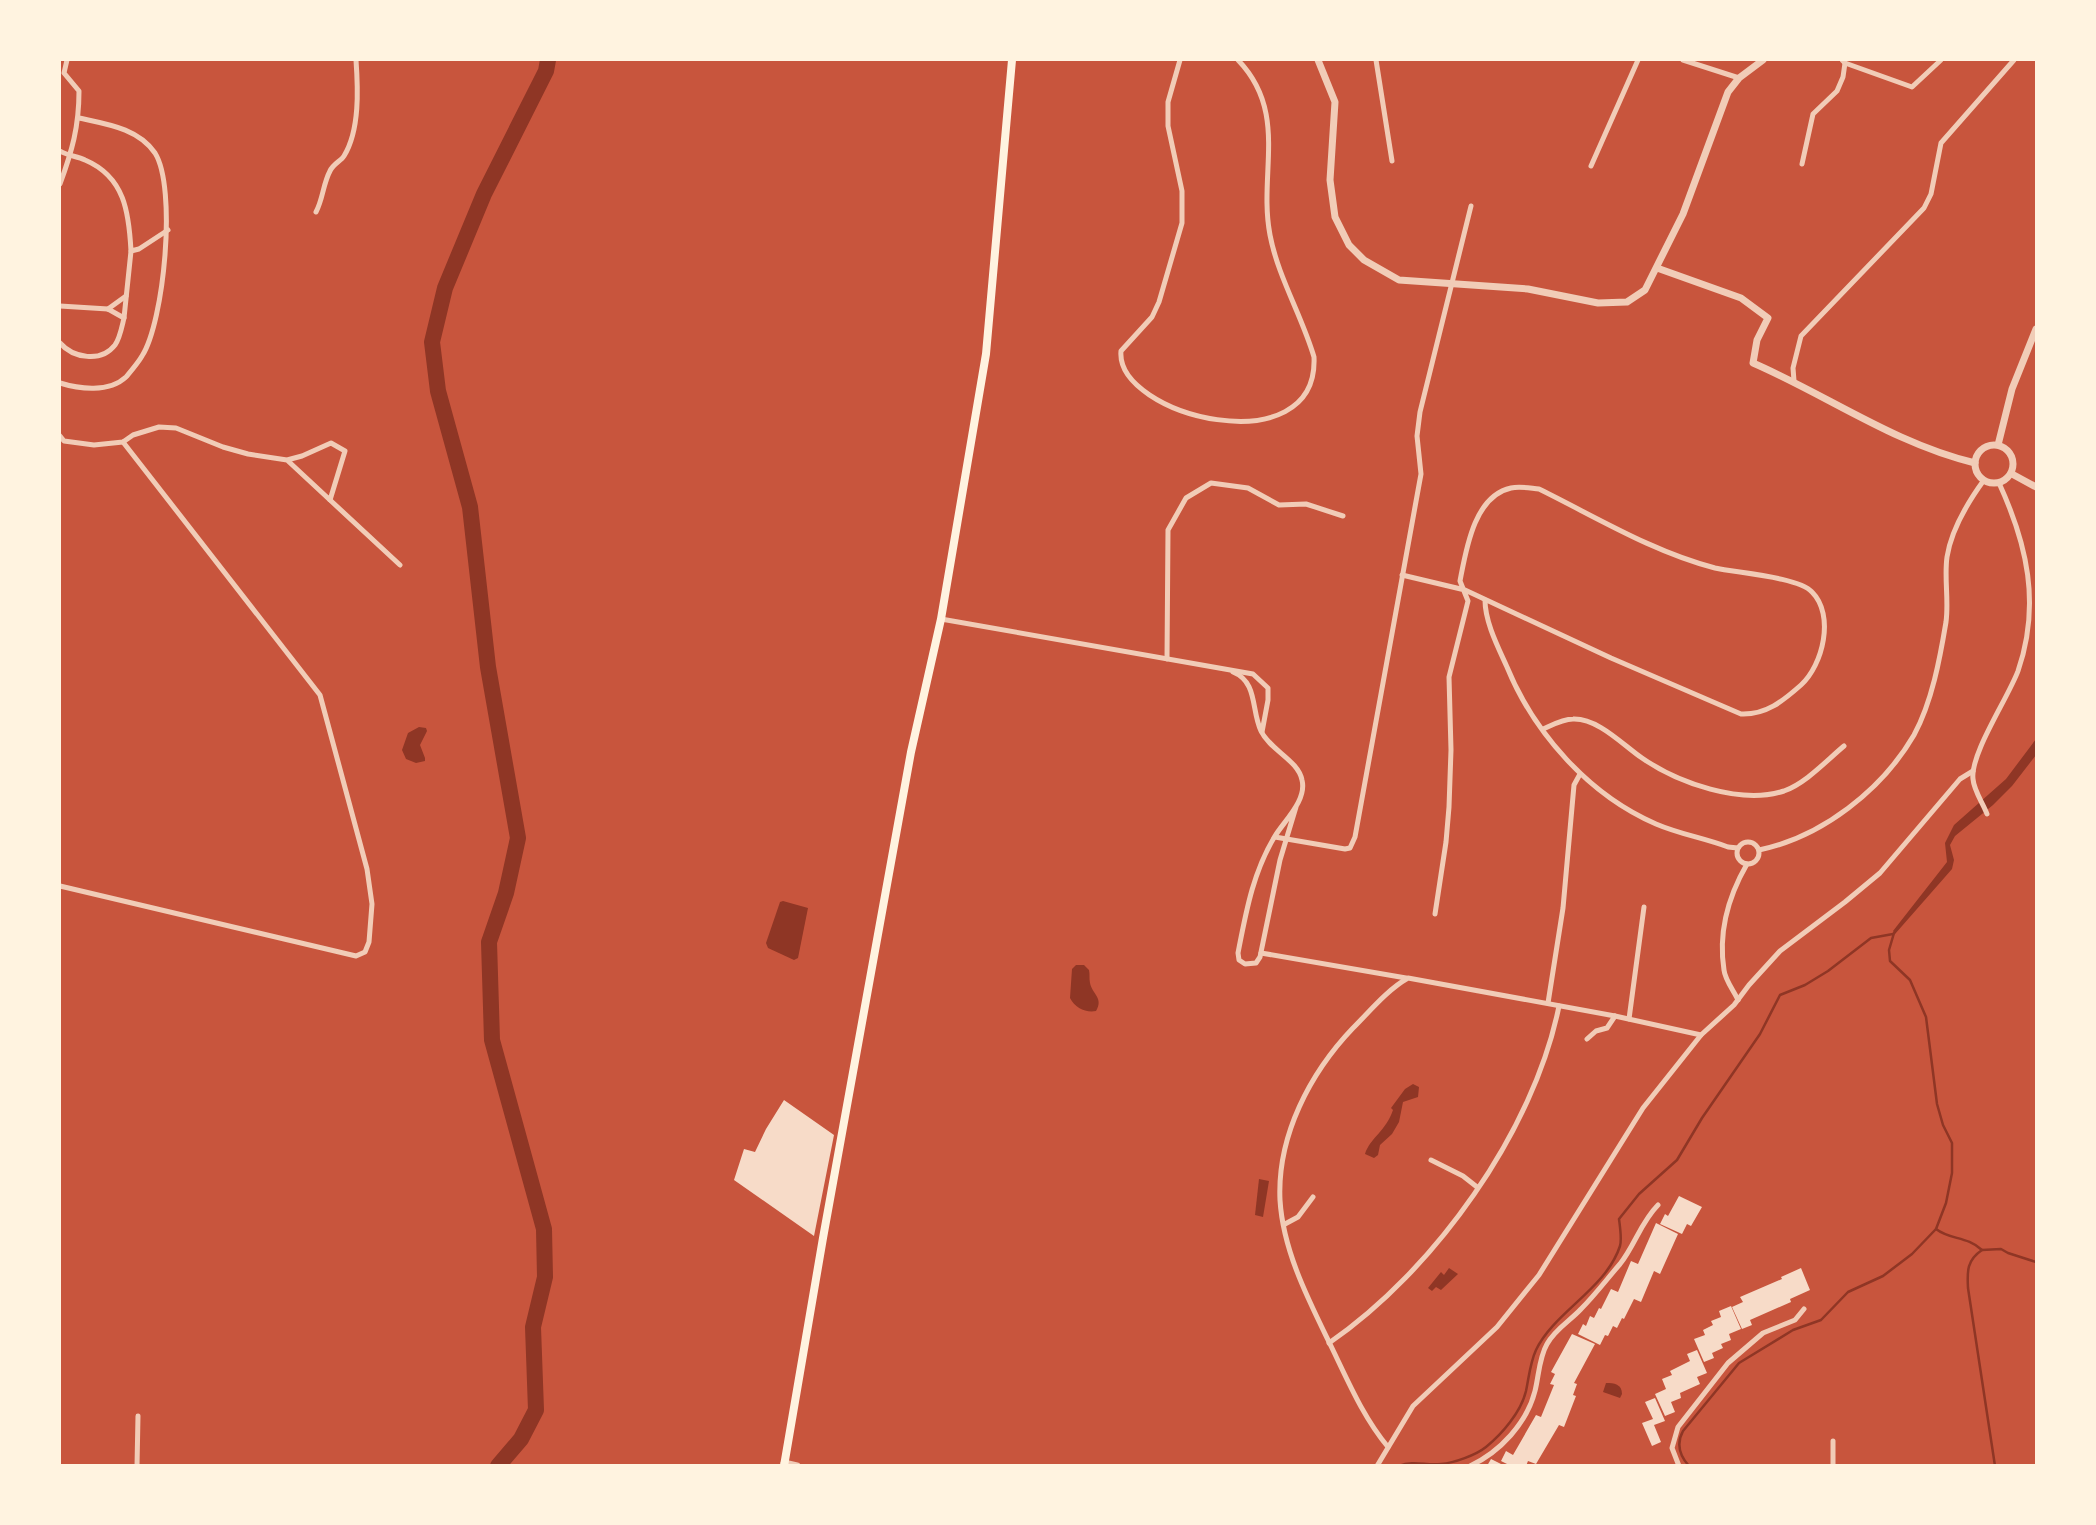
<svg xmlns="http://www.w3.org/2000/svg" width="2096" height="1525" viewBox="0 0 2096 1525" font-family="Poppins,sans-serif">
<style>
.water{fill:#8f3625}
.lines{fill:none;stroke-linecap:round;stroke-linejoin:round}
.stream{stroke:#8f3625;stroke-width:2.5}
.river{stroke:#8f3625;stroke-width:16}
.building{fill:#f7dbc8}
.minor{stroke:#f1ccb7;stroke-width:5}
.tertiary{stroke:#f1ccb7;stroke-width:7}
.secondary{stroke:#fff3e0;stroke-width:8}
</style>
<rect width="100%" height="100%" fill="#c8553d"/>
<g class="water">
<path d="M419,727L426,728L427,731L420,745L425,758V761L416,763L406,759L402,750L408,733Z"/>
<path d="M2036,739V755L2012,786L1993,805L1955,836L1950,845L1954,860L1952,869L1895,934L1893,931L1947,862L1945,843L1954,825L2006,779Z"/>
<path d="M783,901L808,908L798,958L794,960L768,948L766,943L780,902Z"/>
<path d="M1076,965H1084L1089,970C1090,974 1089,979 1090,983C1092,994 1104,998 1096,1011C1086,1013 1075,1008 1070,998L1072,969Z"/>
<path d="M1413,1084L1419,1087L1418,1097L1403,1102L1399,1122L1392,1134L1380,1145L1378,1155L1374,1158L1365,1154C1370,1138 1386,1131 1393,1110L1391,1108L1405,1089Z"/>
<path d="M1259,1179L1269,1181L1263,1217L1255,1215Z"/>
<path d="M1449,1268L1458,1274L1441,1290L1436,1287L1432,1291L1428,1288L1441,1272L1444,1275Z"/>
<path d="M1606,1383C1614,1383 1622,1384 1622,1394L1620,1398L1603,1392Z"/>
</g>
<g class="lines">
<g class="stream">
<path d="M1936,1229C1950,1240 1967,1236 1982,1250L2001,1249L2008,1253L2036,1262"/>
<path d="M1982,1250C1967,1260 1967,1271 1968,1288L1995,1466"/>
<path d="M1399,1466C1414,1460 1426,1466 1441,1464C1454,1463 1476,1455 1486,1447C1502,1434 1521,1412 1526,1391C1529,1377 1530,1363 1536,1350C1554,1312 1606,1289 1620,1246C1622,1239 1620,1227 1619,1219L1639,1194L1677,1160L1702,1118L1760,1034L1780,995L1805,985L1828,971L1871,938L1893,934"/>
<path d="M1689,1466C1679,1455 1676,1444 1683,1431L1739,1363L1793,1330L1821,1320L1848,1292L1883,1276L1912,1254L1936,1229L1946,1203L1952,1173V1143L1943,1125L1937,1104L1926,1017L1910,980L1890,961L1889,950L1894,933"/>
</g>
<path class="river" d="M498,1466L521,1439L536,1410L533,1327L545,1277L544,1229L492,1040L489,942L506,893L518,838L488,667L470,507L438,391L432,342L445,288L484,194L546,71L548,60"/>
</g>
<g class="building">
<path d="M784,1100L834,1135L814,1236L734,1180L744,1149L755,1152L766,1129Z"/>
<path d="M1679,1196L1702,1207L1691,1226L1687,1224L1682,1234L1660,1224L1665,1214L1668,1216Z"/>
<path d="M1656,1223L1678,1234L1660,1274L1654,1271L1641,1302L1634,1299L1624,1319L1622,1318L1617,1328L1613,1326L1608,1336L1605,1335L1600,1345L1578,1334L1583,1324L1586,1326L1590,1316L1594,1318L1599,1308L1601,1309L1611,1289L1618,1292L1631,1261L1638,1264Z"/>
<path d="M1801,1268L1810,1290L1790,1299L1791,1302L1750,1320L1752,1325L1742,1329L1732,1307L1743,1302L1740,1297L1782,1279L1781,1277Z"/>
<path d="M1731,1306L1741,1329L1729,1334L1731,1340L1721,1344L1723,1348L1712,1353L1714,1358L1704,1362L1694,1339L1705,1335L1703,1330L1713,1325L1711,1321L1721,1317L1719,1311Z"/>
<path d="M1572,1334L1595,1344L1574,1383L1577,1384L1573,1395L1576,1396L1564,1427L1559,1425L1536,1464L1528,1461L1526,1466H1511L1501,1461L1506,1451L1513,1455L1536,1415L1541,1417L1554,1385L1550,1384L1555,1374L1551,1372Z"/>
<path d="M1697,1350L1707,1373L1697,1377L1700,1384L1680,1393L1681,1398L1671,1402L1675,1412L1665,1416L1655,1394L1666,1389L1662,1379L1672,1375L1670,1371L1690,1361L1687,1354Z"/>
<path d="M1655,1398L1665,1421L1654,1425L1661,1442L1652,1446L1642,1423L1653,1419L1645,1402Z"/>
<path d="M1491,1459L1505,1466H1487Z"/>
</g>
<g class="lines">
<g class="minor">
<path d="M1180,60L1168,102V126L1182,191V223L1159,302L1152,317L1121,351C1115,416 1319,467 1314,357C1302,316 1278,277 1270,235C1258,173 1289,113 1238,60"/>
<path d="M1376,60L1392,161"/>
<path d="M1683,60L1739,78"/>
<path d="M1845,63L1912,87L1941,60"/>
<path d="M60,151C68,156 77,156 85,160C125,177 129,213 131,251L139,249L168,230"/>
<path d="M1802,164L1813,114L1837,91L1843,77L1845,63L1842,60"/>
<path d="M1591,166L1638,60"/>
<path d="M60,184C72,151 79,127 79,91L64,73L67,60"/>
<path d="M316,212C323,199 323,184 330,171C333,164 341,161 344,156C360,130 358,88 356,60"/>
<path d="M60,306L108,309L124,318L131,251"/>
<path d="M108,309L126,296"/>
<path d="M60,343C73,358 101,363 115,345C120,338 122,326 124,318"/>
<path d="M1794,381L1793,368L1801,336L1924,208L1931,194L1941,143L2014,60"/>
<path d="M60,383C79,389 109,393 126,377C131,371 138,363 142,356C164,322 177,188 155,153C138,128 106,124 79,118"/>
<path d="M60,436L64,441L94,445L123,442L133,435L159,427L176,428L223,447L248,454L287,460L330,500L345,451L331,443L302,456L287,460"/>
<path d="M330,500L400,565"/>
<path d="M1402,575L1465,590L1611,658L1741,714C1766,715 1783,701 1801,685C1823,665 1835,615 1812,592C1798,577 1737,573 1715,568C1653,552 1596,517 1539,489C1529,488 1520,486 1511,488C1474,496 1466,550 1460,581L1468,601L1449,677L1451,750L1449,807L1446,842L1435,914"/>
<path d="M1485,600C1485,622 1498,647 1507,667C1534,733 1589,795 1656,824C1679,834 1704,838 1728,847L1738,848"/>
<path d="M941,619L1253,674L1268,688V700L1262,732"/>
<path d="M1167,659L1168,530L1186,498L1211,483L1248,488L1279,505L1306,504L1343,516"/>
<path d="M1233,672C1258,682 1251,710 1261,731C1270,750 1298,760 1302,780C1307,800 1285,820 1275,836C1253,872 1246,912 1238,953L1239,960L1245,964L1256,963L1260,957L1280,860L1296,807"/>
<path d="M1543,729C1552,725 1563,719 1573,719C1598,718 1623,745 1642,758C1678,783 1741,805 1784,791C1806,783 1826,761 1844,746"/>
<path d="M1987,814C1983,803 1974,791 1973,779C1970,754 2008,698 2018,671C2041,604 2027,544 1999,483"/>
<path d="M1275,837L1345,849L1350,848L1355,837L1421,474L1417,436L1420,412L1471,206"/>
<circle cx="1748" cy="853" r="11"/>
<path d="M1759,850C1822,837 1882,790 1914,735C1932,702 1940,658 1946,622C1949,600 1944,578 1947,557C1951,531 1968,502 1984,480"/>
<path d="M60,886L356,956L365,952L369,942L372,904L367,869L320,695L123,442"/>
<path d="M1261,953L1406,978"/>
<path d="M1738,1000C1734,991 1725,980 1724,970C1718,932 1728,897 1747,864"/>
<path d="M1548,1003L1563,908L1574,785L1580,774"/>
<path d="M1629,1019L1644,907"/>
<path d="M1587,1039L1596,1031L1607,1028L1615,1016"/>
<path d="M1431,1160L1463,1176L1477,1187"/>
<path d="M1285,1224L1298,1217L1313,1197"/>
<path d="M1329,1343C1434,1271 1534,1131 1559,1006"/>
<path d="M1388,1447C1363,1417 1348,1381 1331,1346C1309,1301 1283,1251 1280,1200C1277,1136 1310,1073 1353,1028C1370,1011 1387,990 1408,978L1615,1016L1701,1035"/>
<path d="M137,1466L138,1416"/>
<path d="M1377,1466L1413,1406L1497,1327L1539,1275L1643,1108L1701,1035L1734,1005L1749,985L1780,951L1845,902L1880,873L1960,779L1973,771"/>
<path d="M1470,1466C1500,1452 1527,1423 1535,1391C1539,1375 1539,1358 1547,1344C1555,1329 1570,1321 1581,1309C1595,1295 1607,1279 1620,1264C1635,1245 1641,1222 1658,1205"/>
<path d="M1679,1466L1672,1448L1678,1427L1728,1363L1763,1333L1795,1320L1804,1309"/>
<path d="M1833,1466V1441"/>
</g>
<g class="tertiary">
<path d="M1318,60L1335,102L1330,180L1335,217L1349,245L1364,260L1399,280L1528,289L1598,303L1627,302L1645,290L1683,214L1728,92L1739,78L1763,60"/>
<path d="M1657,268L1741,298L1768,318L1757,340L1753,363C1827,395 1895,444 1975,463"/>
<circle cx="1994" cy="464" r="19"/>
<path d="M1998,445L2012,389L2036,329"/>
<path d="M2012,474L2036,487"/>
<path d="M784,1463L797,1466"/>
</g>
<path class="secondary" d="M784,1466L823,1238L911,752L941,619L986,354L1012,60"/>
</g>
<rect width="2096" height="1525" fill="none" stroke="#fff3e0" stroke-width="122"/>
</svg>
